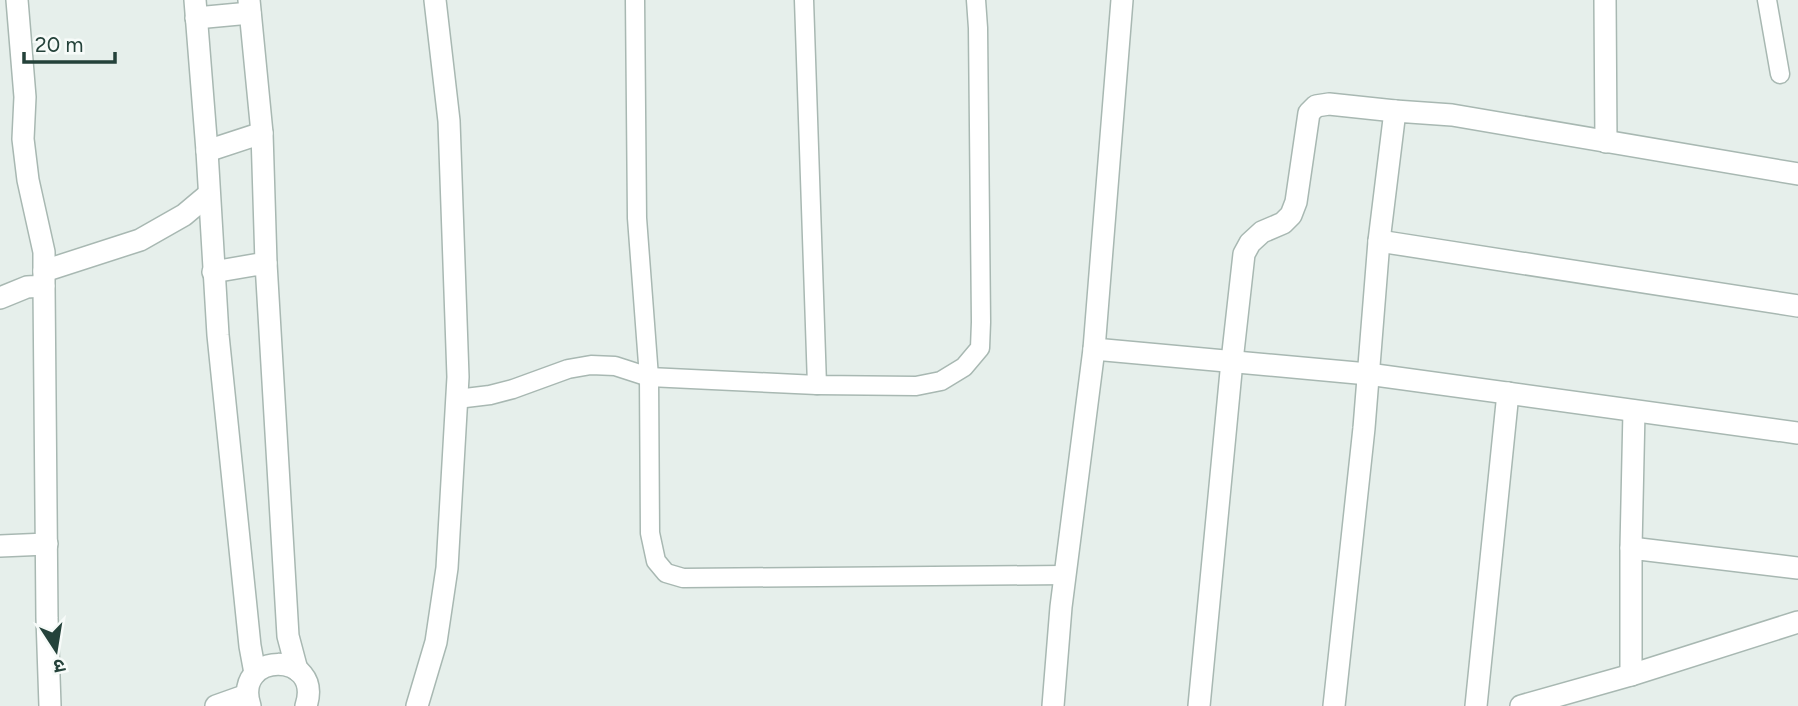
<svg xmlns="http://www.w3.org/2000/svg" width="1798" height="706" viewBox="0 0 1798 706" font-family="Figtree,'Noto Sans Devanagari',sans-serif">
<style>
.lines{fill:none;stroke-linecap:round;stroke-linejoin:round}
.lane-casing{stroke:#a8b8b2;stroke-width:21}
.street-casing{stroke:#a8b8b2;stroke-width:24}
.lane{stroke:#fff;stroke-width:18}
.street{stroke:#fff;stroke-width:21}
</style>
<rect width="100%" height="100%" fill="#e6efeb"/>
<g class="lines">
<g class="lane-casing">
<g id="lane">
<path d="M635,0L637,218L649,377L650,533L656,561L666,573L683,578L1065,575"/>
<path d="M804,0L817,385"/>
<path d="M1767,0L1780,74"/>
<path d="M457,399L490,395L513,389L568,369L591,365L615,366L649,377L817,385L916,386L941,381L964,367L980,348L981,322L978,28L976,0"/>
</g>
</g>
<g class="street-casing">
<g id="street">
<path d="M195,0L207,151L218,335L250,646L255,673"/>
<path d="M249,0L262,133L266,263L288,636L297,670"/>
<path d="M1605,0L1606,142"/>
<path d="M196,18L250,13"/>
<path d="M207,151L262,133"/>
<path d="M1379,241L1798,306"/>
<path d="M44,271L140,240L184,215L209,194"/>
<path d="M213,272L266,263"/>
<path d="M44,286L47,618L50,706"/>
<path d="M0,298L27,287L44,286V252L28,180L23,139L25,97L17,0"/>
<path d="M1094,349L1368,374L1798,433"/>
<path d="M0,546L47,544"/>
<path d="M1631,548L1634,411"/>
<path d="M1631,675V548L1798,568"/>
<path d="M216,706L247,695"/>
<path d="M250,706C232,651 324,650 306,706"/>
<path d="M417,706L436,642L447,568L458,377L449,121L435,0"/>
<path d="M1053,706L1061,607L1094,349L1122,0"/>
<path d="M1199,706L1232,361L1244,254L1250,243L1262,232L1283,223L1291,215L1296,202L1309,113L1316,106L1329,104L1395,111"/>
<path d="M1334,706L1364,428L1379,241L1395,111L1452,115L1798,174"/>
<path d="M1476,706L1508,393"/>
<path d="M1521,706L1631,675L1798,622"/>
</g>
</g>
<use href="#lane" class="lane"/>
<use href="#street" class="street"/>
</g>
<g transform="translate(56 650) rotate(168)" stroke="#f7fbf9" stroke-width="5" paint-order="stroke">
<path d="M0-5L12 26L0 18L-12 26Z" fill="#24423a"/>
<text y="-10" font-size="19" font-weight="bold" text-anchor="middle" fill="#24423a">उ</text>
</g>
<path d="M24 52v10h91v-10" fill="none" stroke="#24423a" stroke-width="3.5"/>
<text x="35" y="52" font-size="21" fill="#24423a" stroke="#f7fbf9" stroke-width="5" paint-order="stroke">20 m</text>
</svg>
